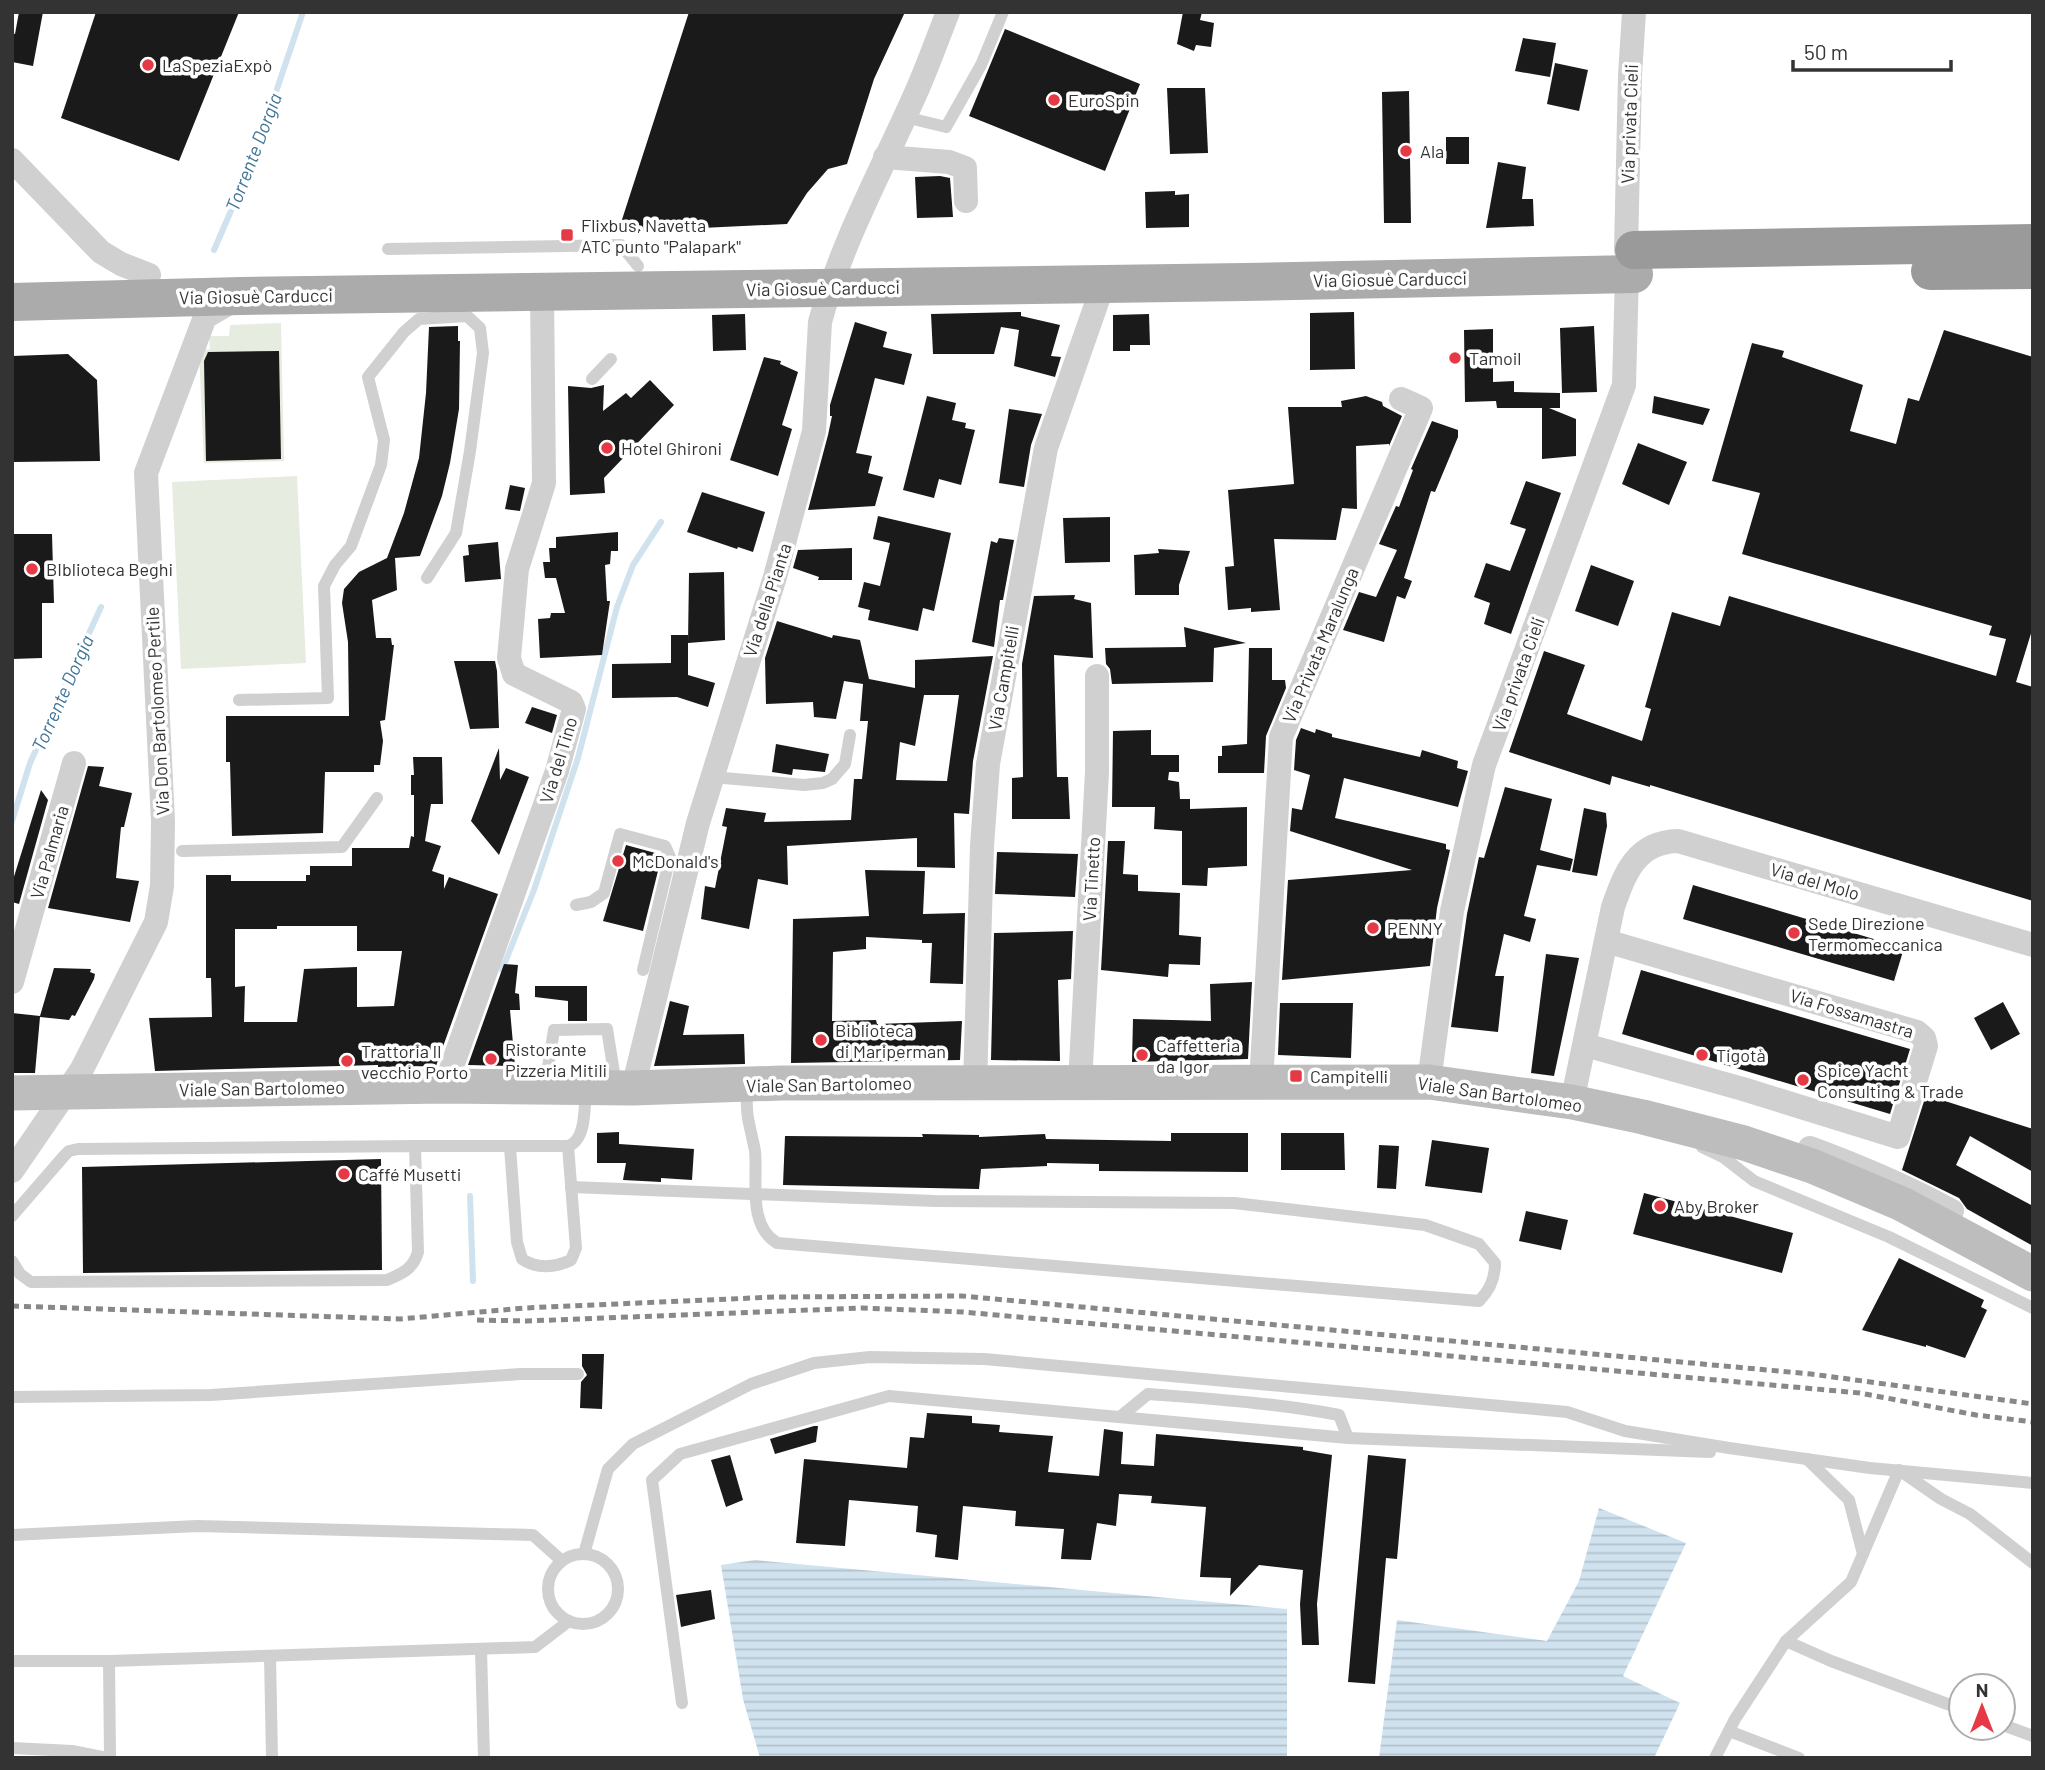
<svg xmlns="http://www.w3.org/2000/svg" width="2045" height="1770" viewBox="0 0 2045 1770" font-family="Barlow,sans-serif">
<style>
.green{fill:#e6ecdf}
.water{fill:url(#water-rules)}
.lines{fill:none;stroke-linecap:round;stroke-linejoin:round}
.stream{stroke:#cfe2ee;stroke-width:6}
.building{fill:#1a1a1a;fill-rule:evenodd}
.lane{stroke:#d0d0d0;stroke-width:12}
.street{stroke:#d0d0d0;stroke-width:24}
.secondary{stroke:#bdbdbd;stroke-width:35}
.primary{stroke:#ababab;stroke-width:38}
.highway{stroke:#9a9a9a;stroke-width:38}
.rail{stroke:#888;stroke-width:5;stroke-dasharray:7 5;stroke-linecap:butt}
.poi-dot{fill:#e63946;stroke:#fff;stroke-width:2.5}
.labels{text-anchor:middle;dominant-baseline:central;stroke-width:7;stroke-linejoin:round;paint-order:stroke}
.poi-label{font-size:18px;fill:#333;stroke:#fff;text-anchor:start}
.street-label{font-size:18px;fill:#333;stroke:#fff}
.water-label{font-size:19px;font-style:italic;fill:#3f7597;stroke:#fff}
</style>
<defs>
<pattern id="water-rules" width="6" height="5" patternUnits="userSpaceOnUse" patternTransform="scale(1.75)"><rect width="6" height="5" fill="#cfe2ee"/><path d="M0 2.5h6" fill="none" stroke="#b2c2cd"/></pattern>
</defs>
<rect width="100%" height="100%" fill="#fff"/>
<g class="green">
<path d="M281,323L284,461L204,463L199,351L210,349L209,336H229L230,325Z"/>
<path d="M297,476L306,663L181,669L172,482Z"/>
</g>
<g class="water">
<path d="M1599,1508L1686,1543L1623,1676L1680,1703L1654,1758H1379L1397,1620L1547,1641L1579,1581Z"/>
<path d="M755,1560L1287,1609V1758H760L743,1699L721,1565Z"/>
</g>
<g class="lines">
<g class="stream">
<path d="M214,250L253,160L303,12"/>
<path d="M12,821L30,763L101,607"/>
<path d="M502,970L534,890L578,758L617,607L633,565L661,522"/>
<path d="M470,1196L473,1281"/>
</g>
</g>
<g class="building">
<path d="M19,12H43L33,66L12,62V33L15,34Z"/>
<path d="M96,12H239L179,161L61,118Z"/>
<path d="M689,12H905L874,79L847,164L828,169L807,193L787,224L618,232Z"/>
<path d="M1183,12H1202L1200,20L1214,23L1211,47L1196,45L1194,51L1177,44Z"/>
<path d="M1005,29L1140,84L1105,171L969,116Z"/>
<path d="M1523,38L1556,43L1550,77L1515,71Z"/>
<path d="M1555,63L1588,70L1579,111L1547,104Z"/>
<path d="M1167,88H1205L1208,153L1170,154Z"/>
<path d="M1409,91L1411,223H1384L1382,92Z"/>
<rect x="1446" y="137" width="23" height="27"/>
<path d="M1498,162L1526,167L1522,199H1533L1534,226L1486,228Z"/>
<path d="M940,176L950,178L953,217L917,218L915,177Z"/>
<path d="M1175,191V195L1189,194V227L1146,228L1145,192Z"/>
<path d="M1021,312V316L1060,325L1051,356L1061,357L1055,377L1014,366L1019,330L1001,327L994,354H933L931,314Z"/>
<path d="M1354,312L1355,369L1310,370V313Z"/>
<path d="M745,314L746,350L713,351L712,315Z"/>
<path d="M1149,314L1150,345H1130V351H1113V315Z"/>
<path d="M855,322L887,332L883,347L912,354L904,385L875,378L856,453L872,456L868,473L883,477L875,506L808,510L828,435L832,416H830V405Z"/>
<path d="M458,326V341H460L459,409L450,463L442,496L420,556L395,558L397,590L372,600L376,638H391L392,645H394L385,720L380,721L383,741L380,765H374V772H325L323,833L232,836L230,762H226V716H349L348,642L342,603L344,589L359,572L387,558L404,513L419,458L426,393L429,327Z"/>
<path d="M1594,326L1597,392L1562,393L1560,328Z"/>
<path d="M1493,329V382L1514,381V392L1560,393V408H1549L1576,419V456L1542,459V408H1497L1496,401L1465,402L1464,330Z"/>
<path d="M1944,330L2033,357V627L2016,682L2033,687V901L1650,785V787L1612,776L1610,785L1509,752L1544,651L1585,665L1567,714L1642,741L1651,709L1645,707L1672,612L1720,626L1729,596L1996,676L2006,639L1989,635L1992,626L1742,554L1760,493L1712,481L1752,343L1784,351L1782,357L1863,385L1850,431L1896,444L1908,398L1919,401Z"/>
<path d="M279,351L281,459L206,461L204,361L208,352Z"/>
<path d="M68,354L97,380L100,461L12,462V356Z"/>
<path d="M764,357L781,361L780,364L798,372L782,425L792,429L778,476L730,460Z"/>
<path d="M650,380L674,405L604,478L605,493L570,495L568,386L591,388L604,385L603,411L626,393L631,398Z"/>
<path d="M927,396L956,403L952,420L966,423L965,428L975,430L961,485L939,479L934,498L903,490Z"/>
<path d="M1366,396L1382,402L1383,406L1402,416L1389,446V444L1356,446L1357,509L1342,508L1336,540L1274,539L1280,610L1251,612V608L1228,610L1225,567L1234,566L1228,490L1294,484L1288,407H1342L1341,401Z"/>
<path d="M1654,396L1710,409L1703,425L1652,413Z"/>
<path d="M1009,409L1042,414L1031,445L1024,487L999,483Z"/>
<path d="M1432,421L1458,430V437L1435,492L1431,491L1404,578L1412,581L1405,599L1397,596L1384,642L1343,630L1359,592L1376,597L1397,550L1379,544L1396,506L1399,507L1413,470L1411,469Z"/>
<path d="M1638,443L1687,462L1669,505L1622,484Z"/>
<path d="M1526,481L1561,493L1511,634L1484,624L1490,603L1474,597L1486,563L1510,571L1526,529L1510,524Z"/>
<path d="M510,485L525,488L520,511L505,509Z"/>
<path d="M702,492L765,512L753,552L738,547L737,549L687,532Z"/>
<path d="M878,516L951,533L934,611L923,608L918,631L868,620L870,610L858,607L864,582L880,586L890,543L873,539Z"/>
<path d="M1110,517V562L1065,563L1063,518Z"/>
<path d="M618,532V551H611L610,564L605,565L607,601H610L602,655L540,658L538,619L550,618L551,613H565L556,578H545L543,562H550L549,548H556V537Z"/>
<path d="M12,534H52L54,603H42V658L12,659Z"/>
<path d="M999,538L1014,540L1003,600H1000L994,647L972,642L991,541L997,543Z"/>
<path d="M498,542L501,579L465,582L463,556L469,555L468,545Z"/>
<path d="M852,548V580H818L819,577L793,568L798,550Z"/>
<path d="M1158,549L1190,551L1179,585V595H1135L1134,555L1159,553Z"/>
<path d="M1591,565L1634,581L1618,626L1575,611Z"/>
<path d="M724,572L725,640L688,643L689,573Z"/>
<path d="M1075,595L1074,599L1091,603L1093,658L1054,655L1057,777H1068L1070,819H1012V778L1023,777L1022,664L1034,596Z"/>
<path d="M777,621L832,638L833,635L860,640L869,679L915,688V660L993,656L973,761L969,814L954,813L955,868L917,867V838L787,846L788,885L758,879L749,929L701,919L705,886L715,888L727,827L722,826L726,808L766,813L764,822L851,820L854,779H862L868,721H860L863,684L844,681L836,719L814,717L813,702L766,704L765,658ZM924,695H959L947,781L896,780L900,742L915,746Z"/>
<path d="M1184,627L1246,643L1214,648L1213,682L1112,684L1110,669L1106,664L1105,648L1186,647Z"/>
<path d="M671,635H688V675L715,683L708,707L677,697L612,698V664L671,663Z"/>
<path d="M1249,648H1272V680H1285L1286,688L1266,736L1264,773H1218V756H1222V746L1247,744Z"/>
<path d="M454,661H495L497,671L499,728L470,729Z"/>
<path d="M532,707L557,715L552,733L525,723Z"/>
<path d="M1301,728L1315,733L1316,729L1332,734V737L1420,757L1422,750L1458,761L1457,768L1468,771L1458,807L1344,778L1335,818L1446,844V849L1450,850L1437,908L1430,966L1282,980L1288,880L1412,870L1290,831L1292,808L1302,810L1310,775L1294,770L1296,740Z"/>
<path d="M1151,730V755H1179V772H1169L1168,780L1179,782L1180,799H1190V809L1247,807V866L1208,868L1207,886L1182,885V831L1154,829L1155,807H1112L1113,731Z"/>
<path d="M776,744L829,754L825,772L793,769L792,775L772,772Z"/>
<path d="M499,748L500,780L506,768L529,777L499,855L471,821Z"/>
<path d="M413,757H442L443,804H431L425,841L441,846L432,871L444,875V889L449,877L498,894L436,1066L378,1067V1065L155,1071L149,1018L212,1017L211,978H206V875H231V881H306V875H310V866H352V848H409L411,836L414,837V795H411V775H414ZM277,926H357V951H402L394,1006L357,1007V967L304,969L297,1022H244L245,986L235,987V929H277Z"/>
<path d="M88,766L104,767L99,786L132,793L124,827H121L116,878L139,881L130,922L48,908Z"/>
<path d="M1505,787L1552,799L1540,850L1573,859L1570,871L1537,865L1524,916L1536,919L1530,942L1504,934L1495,976H1504L1498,1032L1451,1027L1467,914L1479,857L1484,858Z"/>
<path d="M41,790L48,800L19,904L12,902V883Z"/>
<path d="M1584,808L1606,813L1607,826L1597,876L1572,872Z"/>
<path d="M1108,841H1125L1123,874L1138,875V891L1180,893L1179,935L1201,937L1200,965L1169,964L1168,977L1101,970Z"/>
<path d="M626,845L659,854L657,862L660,863L643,931L603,921Z"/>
<path d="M997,852L1078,854L1075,897L995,894Z"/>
<path d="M865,870L925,871L923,914L965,913L963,984L930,983L932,943H922V940L866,937V949L833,952L832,1021L876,1020L877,1024L962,1021L960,1060L791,1063L793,919L869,916Z"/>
<path d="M1693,885L1904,948L1894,981L1683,919Z"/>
<path d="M1073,931L1071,979L1058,980L1060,1061L991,1060L994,933Z"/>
<path d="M1546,954L1579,958L1554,1076L1531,1073Z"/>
<path d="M504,964L518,965L515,993L519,994L520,1010H510L515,1066L468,1065Z"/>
<path d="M54,968L91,969L90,972L95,974L94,979L75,1016L72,1015L69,1020L40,1017L35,1073H12V1013L40,1016Z"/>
<path d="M1641,970L1910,1049L1890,1114L1622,1034Z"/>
<path d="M1252,982L1248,1059L1132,1062L1133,1019L1211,1021L1210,984Z"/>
<path d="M535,986H587V1021H568V1001L535,997Z"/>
<path d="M670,1001L689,1006L683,1035L744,1034L745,1064L654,1066Z"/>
<path d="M2003,1002L2020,1034L1991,1050L1974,1018Z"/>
<path d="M1280,1003H1353L1351,1058L1278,1055Z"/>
<path d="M1926,1095L2033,1129V1172L1970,1136L1956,1165L2033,1206V1246L1967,1209L1959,1198L1902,1170Z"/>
<path d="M619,1132V1144L694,1149L692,1180L661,1178V1182L623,1180L626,1163H597V1133Z"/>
<path d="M1171,1133H1248V1172L1099,1171V1164L1047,1163V1166L981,1169L979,1189L783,1185L785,1136L923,1137L922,1134L979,1135V1137L1045,1134L1046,1139L1171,1141Z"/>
<path d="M1281,1133H1344L1345,1170H1281Z"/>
<path d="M1432,1140L1489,1148L1482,1193L1425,1186Z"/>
<path d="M1379,1145L1399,1146L1396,1189L1377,1188Z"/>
<path d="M381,1159L382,1270L83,1273L82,1167Z"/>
<path d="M1644,1193L1793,1233L1782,1273L1633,1234Z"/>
<path d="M1526,1211L1568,1220L1561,1250L1519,1241Z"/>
<path d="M1899,1258L1984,1300L1981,1307L1987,1310L1965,1358L1926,1345V1347L1862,1330Z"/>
<path d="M582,1354H604L602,1409L580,1408L581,1382L587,1375L582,1366Z"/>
<path d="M927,1413L972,1416V1423L1000,1425L999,1432L1053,1436L1048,1472L1099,1476L1104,1429L1123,1432L1121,1464L1154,1466L1156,1434L1303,1447V1450L1332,1455L1317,1604L1319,1645H1302L1300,1604L1303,1570L1259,1565L1230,1596L1231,1578L1200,1577L1206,1507L1151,1503L1152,1496L1119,1494L1116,1526L1097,1523L1091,1560L1061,1559L1064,1529L1015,1526L1016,1511L963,1506L958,1560L935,1557L937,1535L916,1532L918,1506L849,1500L845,1546L796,1543L804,1459L907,1468L910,1437L924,1438Z"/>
<path d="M814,1426H818L816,1442L775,1454L770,1439Z"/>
<path d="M730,1455L743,1500L726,1507L711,1460Z"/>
<path d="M1368,1455L1406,1459L1397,1559L1386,1558L1375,1684L1348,1682Z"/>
<path d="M711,1590L715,1619L681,1627L676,1595Z"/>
</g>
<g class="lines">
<g class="lane">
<path d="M905,117L946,127L981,65L1003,12"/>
<path d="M388,249L621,245L638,266"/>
<path d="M592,379L611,359"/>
<path d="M239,700L328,698L324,586L335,565L351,546L381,465L384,440L368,377L404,332L419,319L467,316L480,328L483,353L470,451L456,533L427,578"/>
<path d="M712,777L804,785L823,783L832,779L845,764L850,735"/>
<path d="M182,851L342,847L377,798"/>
<path d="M576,905L591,902L604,893L620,834L665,846L670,857L643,970"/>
<path d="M545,1086L554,1030L607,1029L616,1085"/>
<path d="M415,1146H568C587,1140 584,1106 586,1089"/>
<path d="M510,1147L517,1242L522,1259C537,1269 554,1268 571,1260L576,1248L568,1146"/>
<path d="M1702,1147L1723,1157L1754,1181L1889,1237L2033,1308"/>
<path d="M571,1187L935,1201L1234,1203L1425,1225L1479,1244L1495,1263C1495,1279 1490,1290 1479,1301L777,1243C747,1225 758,1180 755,1151C753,1140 750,1129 748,1118C746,1108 747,1096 747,1085"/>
<path d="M12,1216L64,1156L69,1151L78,1149L415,1146L418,1252C413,1269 403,1273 387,1280L31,1282L20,1274L12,1261"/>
<path d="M12,1397L211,1395L521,1374H578"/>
<path d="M1120,1417L1148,1394C1212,1399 1276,1403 1339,1415L1348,1438"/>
<path d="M1807,1459L1849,1500L1863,1554"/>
<path d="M12,1535L197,1526L533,1535L562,1561"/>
<path d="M584,1554L608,1469L633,1444L751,1384L814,1363L870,1357L984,1359L1567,1412L1625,1431L1729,1448L1870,1468L2033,1483"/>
<circle cx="583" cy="1589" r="35"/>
<path d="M1786,1641L1831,1661L1961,1709"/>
<path d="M481,1650L484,1758"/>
<path d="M270,1656L272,1758"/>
<path d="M12,1661H109L535,1647L569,1621"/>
<path d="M109,1661L110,1758"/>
<path d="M682,1703L652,1480L680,1454L889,1396L1348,1438L1710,1452"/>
<path d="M2003,1725L2033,1736"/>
<path d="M1729,1731L1799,1758"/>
<path d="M12,1748L72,1751L107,1758"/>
<path d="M1715,1758L1735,1719L1786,1641L1851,1582L1899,1470L1941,1499L1970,1514L2033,1563"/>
</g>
<g class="street">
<path d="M885,157L949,162L965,168L966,201"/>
<path d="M12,160L101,252L121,264L149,275"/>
<path d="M1626,250L1630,75L1634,12"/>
<path d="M12,982L74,763"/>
<path d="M1585,1045L1743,1089L1898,1137L1926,1046L1924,1038L1917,1032L1606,941"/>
<path d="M1429,1082L1452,911L1484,765L1624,385L1627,274"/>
<path d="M1080,1083L1097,772V676"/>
<path d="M1261,1083L1281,737L1421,408L1401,399"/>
<path d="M975,1084L982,846L988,764L1046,448L1103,285"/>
<path d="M445,1086L557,771L574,709L571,702L514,674L509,658L517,569L544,483L542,291"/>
<path d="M633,1088L698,823L775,577L814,431L820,322C842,240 884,166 918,88C929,63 938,37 948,12"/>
<path d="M1572,1102L1613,907C1625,873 1636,842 1678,841L2033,945"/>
<path d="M1810,1148C1859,1166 1906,1186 1952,1211"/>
<path d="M12,1171L82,1069L156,922L162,886L163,822L146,473L205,317L236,299"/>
</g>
<path class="secondary" d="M12,1093L445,1086L633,1088L782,1083L1429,1082L1572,1102L1643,1117L1744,1143L1812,1166L1902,1204L2033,1274"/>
<path class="primary" d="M12,302L241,296L1245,282L1634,274"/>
<g class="highway">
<path d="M1634,250L2033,243"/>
<path d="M1930,271L2033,270"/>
</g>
<g class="rail">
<path d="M12,1306L400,1319L525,1308L775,1297L962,1296L1811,1374L2033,1404"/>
<path d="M477,1320L527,1321L862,1308L963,1312L1860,1393L1976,1415L2033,1422"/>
</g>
</g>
<g class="poi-dot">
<circle cx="148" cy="65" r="7"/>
<circle cx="1054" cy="100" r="7"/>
<circle cx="1406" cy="151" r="7"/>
<rect x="560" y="228" width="14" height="14" rx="3.5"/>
<circle cx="1455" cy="358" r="7"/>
<circle cx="607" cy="448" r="7"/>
<circle cx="32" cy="569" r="7"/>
<circle cx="618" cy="861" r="7"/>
<circle cx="1373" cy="928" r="7"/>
<circle cx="1794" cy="933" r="7"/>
<circle cx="821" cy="1040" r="7"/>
<circle cx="1142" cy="1055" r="7"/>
<circle cx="1702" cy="1055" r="7"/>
<circle cx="491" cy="1059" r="7"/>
<circle cx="347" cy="1061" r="7"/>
<rect x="1289" y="1069" width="14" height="14" rx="3.5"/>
<circle cx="1803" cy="1080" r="7"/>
<circle cx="344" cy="1174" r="7"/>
<circle cx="1660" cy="1206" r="7"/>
</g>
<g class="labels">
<g class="poi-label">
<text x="162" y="65">LaSpeziaExpò</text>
<text x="1068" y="100">EuroSpin</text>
<text x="1420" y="151">Ala</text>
<text x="581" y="225">Flixbus, Navetta<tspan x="581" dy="21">ATC punto "Palapark"</tspan></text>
<text x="1469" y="358">Tamoil</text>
<text x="621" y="448">Hotel Ghironi</text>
<text x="46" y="569">BIblioteca Beghi</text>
<text x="632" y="861">McDonald's</text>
<text x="1808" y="923">Sede Direzione<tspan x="1808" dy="21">Termomeccanica</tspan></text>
<text x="1387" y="928">PENNY</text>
<text x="835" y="1030">Biblioteca<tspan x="835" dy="21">di Mariperman</tspan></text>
<text x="1156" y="1045">Caffetteria<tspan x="1156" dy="21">da Igor</tspan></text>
<text x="505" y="1049">Ristorante<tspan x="505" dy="21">Pizzeria Mitili</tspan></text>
<text x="361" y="1051">Trattoria Il<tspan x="361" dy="21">vecchio Porto</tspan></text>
<text x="1716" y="1055">Tigotà</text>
<text x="1817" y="1070">Spice Yacht<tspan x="1817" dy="21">Consulting &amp; Trade</tspan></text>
<text x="1310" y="1076">Campitelli</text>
<text x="358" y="1174">Caffé Musetti</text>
<text x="1674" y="1206">Aby Broker</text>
</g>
<g class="street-label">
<text transform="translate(1629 124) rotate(-88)">Via privata Cieli</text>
<text transform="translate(1390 279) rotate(-1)">Via Giosuè Carducci</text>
<text transform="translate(823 288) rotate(-1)">Via Giosuè Carducci</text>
<text transform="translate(256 296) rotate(-1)">Via Giosuè Carducci</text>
<text transform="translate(767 600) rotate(-72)">Via della Pianta</text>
<text transform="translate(1320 645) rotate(-67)">Via Privata Maralunga</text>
<text transform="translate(1518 674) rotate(-70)">Via privata Cieli</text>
<text transform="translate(1003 678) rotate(-80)">Via Campitelli</text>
<text transform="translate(157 711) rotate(-93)">Via Don Bartolomeo Pertile</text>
<text transform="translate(558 760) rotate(-73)">Via del Tino</text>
<text transform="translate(49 852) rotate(-74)">Via Palmaria</text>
<text transform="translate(1091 879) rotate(-87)">Via Tinetto</text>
<text transform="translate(1815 881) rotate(16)">Via del Molo</text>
<text transform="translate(1852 1013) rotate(17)">Via Fossamastra</text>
<text transform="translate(829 1084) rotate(-1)">Viale San Bartolomeo</text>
<text transform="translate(262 1088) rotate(-1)">Viale San Bartolomeo</text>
<text transform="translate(1500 1094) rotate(8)">Viale San Bartolomeo</text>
</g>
<g class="water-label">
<text transform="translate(253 152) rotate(-69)">Torrente Dorgia</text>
<text transform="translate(62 693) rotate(-66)">Torrente Dorgia</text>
</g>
</g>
<rect width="2045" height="1770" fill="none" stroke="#333333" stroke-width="28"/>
<g transform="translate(1982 1707)"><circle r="33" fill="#ffffff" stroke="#adadad" stroke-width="2"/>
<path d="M0-5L12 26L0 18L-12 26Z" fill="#e63946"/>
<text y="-10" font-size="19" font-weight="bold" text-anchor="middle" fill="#333333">N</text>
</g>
<path d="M1793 60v10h158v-10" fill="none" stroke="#333333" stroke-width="3.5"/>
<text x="1804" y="60" font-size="21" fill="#333333" stroke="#ffffff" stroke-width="5" paint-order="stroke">50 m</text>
</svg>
